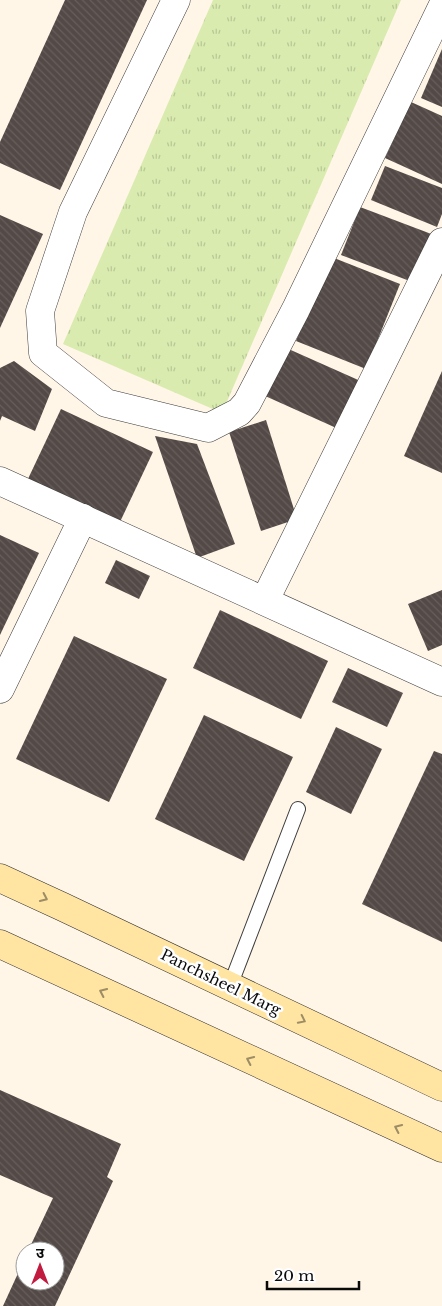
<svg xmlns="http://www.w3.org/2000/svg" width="442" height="1306" viewBox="0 0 442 1306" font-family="'Libre Baskerville','Noto Sans Devanagari',serif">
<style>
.grass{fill:url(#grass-tufts)}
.building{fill:url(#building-back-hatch)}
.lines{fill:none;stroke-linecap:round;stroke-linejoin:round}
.service-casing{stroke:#3d3d3d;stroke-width:16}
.minor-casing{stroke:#3d3d3d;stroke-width:29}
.secondary-casing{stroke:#2c2c2c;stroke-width:29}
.service{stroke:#fff;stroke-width:14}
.minor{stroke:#fff;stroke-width:28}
.secondary{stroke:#ffe4a2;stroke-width:28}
.oneway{stroke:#9d8d65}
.labels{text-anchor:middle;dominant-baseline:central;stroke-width:5;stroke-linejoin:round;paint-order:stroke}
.street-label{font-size:15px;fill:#0a0a0a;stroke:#fff}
</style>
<defs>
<pattern id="grass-tufts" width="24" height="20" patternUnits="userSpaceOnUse" patternTransform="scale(1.25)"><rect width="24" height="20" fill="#d9ebaf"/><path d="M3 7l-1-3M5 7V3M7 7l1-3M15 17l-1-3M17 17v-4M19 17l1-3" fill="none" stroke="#b9c895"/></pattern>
<pattern id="building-back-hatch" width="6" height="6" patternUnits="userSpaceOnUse" patternTransform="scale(1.25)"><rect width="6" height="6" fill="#534946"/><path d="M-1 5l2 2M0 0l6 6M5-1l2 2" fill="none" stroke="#675f5c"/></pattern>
</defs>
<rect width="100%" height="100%" fill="#fff6e7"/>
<path class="grass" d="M213,0H401L222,413L63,344Z"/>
<g class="building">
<path d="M65,0H147L60,190L0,163V142Z"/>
<path d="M442,49V107L421,98Z"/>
<path d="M411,102L442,116V184L385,158Z"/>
<path d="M385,166L442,188V214L437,227L371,200Z"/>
<path d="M360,207L434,235L415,283L341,255Z"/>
<path d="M0,215L43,234L0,328Z"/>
<path d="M329,256L400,284L366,369L296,341Z"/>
<path d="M284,347L365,383L343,431L263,395Z"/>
<path d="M14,361L52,389L35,431L2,416L0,421V368Z"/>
<path d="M442,371V473L404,456Z"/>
<path d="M61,409L153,452L119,524L27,481Z"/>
<path d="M266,420L297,519L261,531L229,432Z"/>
<path d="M155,436L197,444L235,544L197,558Z"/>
<path d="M0,535L39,553L0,635Z"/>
<path d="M116,560L150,576L139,599L105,583Z"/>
<path d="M442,590V645L428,651L408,604Z"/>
<path d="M220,610L328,661L301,719L193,668Z"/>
<path d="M74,636L167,679L109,802L16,759Z"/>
<path d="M348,668L403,693L387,727L332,702Z"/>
<path d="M204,715L293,757L244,861L155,819Z"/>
<path d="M336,727L382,749L351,814L306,792Z"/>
<path d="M434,751L442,754V942L362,904Z"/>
<path d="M0,1090L121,1144L107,1177L113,1181L55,1306H3L25,1258V1281H55V1251H28L53,1198L0,1175Z"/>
</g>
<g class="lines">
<g class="service-casing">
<path id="service" d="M230,986L298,809"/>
</g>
<g class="minor-casing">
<g id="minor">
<path d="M176,0L73,212L40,311L43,353L106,403L208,428L239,412L247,403L296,309L442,7"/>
<path d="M0,481L442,682"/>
<path d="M265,600L442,242"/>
<path d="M0,689L83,518"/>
</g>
</g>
<g class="secondary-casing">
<g id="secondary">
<path d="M0,878L63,907L442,1087"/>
<path d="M0,944L442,1148"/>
</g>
</g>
<use href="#service" class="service"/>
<use href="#minor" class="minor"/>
<use href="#secondary" class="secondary"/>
</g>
<defs><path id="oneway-chevron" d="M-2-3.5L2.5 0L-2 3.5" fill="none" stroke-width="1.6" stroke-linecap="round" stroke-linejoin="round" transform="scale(1.25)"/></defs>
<g class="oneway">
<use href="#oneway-chevron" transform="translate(44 898) rotate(25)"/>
<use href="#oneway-chevron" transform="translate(103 992) rotate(-155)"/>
<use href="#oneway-chevron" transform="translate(302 1020) rotate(26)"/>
<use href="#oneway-chevron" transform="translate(250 1060) rotate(-155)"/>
<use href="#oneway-chevron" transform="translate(398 1128) rotate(-155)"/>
</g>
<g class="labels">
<g class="street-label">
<text transform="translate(221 982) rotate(26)">Panchsheel Marg</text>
</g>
</g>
<g transform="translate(40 1266)"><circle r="24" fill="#ffffff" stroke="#9d9d9d"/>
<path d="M0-4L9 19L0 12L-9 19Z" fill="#c11b40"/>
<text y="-8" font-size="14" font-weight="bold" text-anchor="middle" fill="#0a0a0a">उ</text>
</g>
<path d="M267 1281v8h92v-8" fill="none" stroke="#0a0a0a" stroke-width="2.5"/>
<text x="274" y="1281" font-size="15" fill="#0a0a0a" stroke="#ffffff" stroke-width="4" paint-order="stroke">20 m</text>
</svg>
